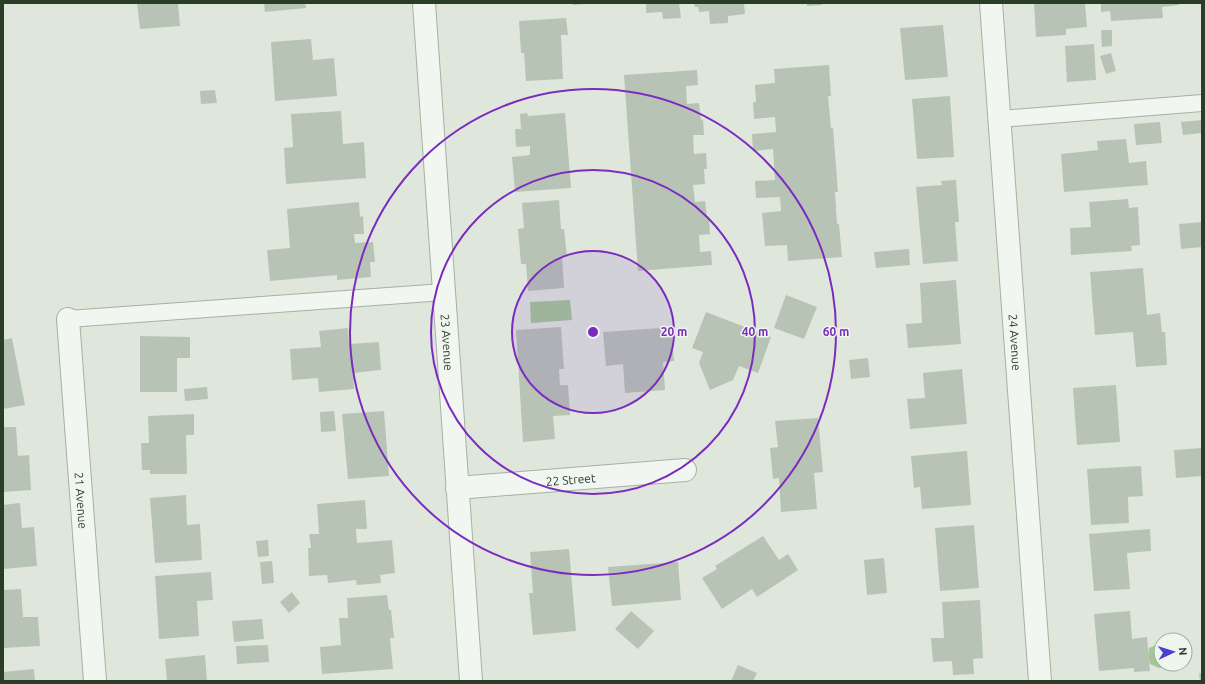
<svg xmlns="http://www.w3.org/2000/svg" width="1205" height="684" viewBox="0 0 1205 684" font-family="Ubuntu,sans-serif">
<style>
.water{fill:#a3c897}
.building{fill:#b7c4b5}
.lines{fill:none;stroke-linecap:round;stroke-linejoin:round}
.lane-casing{stroke:#a5b1a3;stroke-width:18}
.street-casing{stroke:#a5b1a3;stroke-width:24}
.lane{stroke:#f1f6f0;stroke-width:16}
.street{stroke:#f1f6f0;stroke-width:22}
.ring{fill:none;stroke:#7b2cbf;stroke-width:2}
.labels{text-anchor:middle;dominant-baseline:central;stroke-width:3;stroke-linejoin:round;paint-order:stroke}
.street-label{font-size:12px;fill:#2a3e27;stroke:#eef5ed}
.centre{fill:#7b2cbf;stroke:#eef5ed;stroke-width:2}
.ring-label{font-size:12px;text-anchor:middle;font-weight:bold;fill:#7b2cbf;stroke:#eef5ed;stroke-width:3;stroke-linejoin:round;paint-order:stroke}
</style>
<rect width="100%" height="100%" fill="#dfe7dd"/>
<g class="water">
<path d="M570,300L572,320L531,323L530,302Z"/>
<path d="M1161,643V664H1183L1180,666L1159,668L1150,664L1148,656L1149,648Z"/>
</g>
<g class="building">
<path d="M137,3H178L180,26L140,29Z"/>
<path d="M264,3H305L306,8L265,12Z"/>
<path d="M573,3H586L587,4L573,5Z"/>
<path d="M646,3H679L681,18L663,19L662,12L646,13Z"/>
<path d="M694,3H744L745,14L728,16V23L710,24L709,11L699,12L698,7H695Z"/>
<path d="M807,3H822V5L807,6Z"/>
<path d="M1034,3H1085L1087,27L1066,29V35L1036,37Z"/>
<path d="M1101,3H1179V5L1162,7L1163,18L1111,21L1110,11L1101,12Z"/>
<path d="M566,18L568,35H561L563,79L526,81L524,53H521L519,21Z"/>
<path d="M943,25L948,77L905,80L900,28Z"/>
<path d="M1101,30H1112V46L1102,47Z"/>
<path d="M311,39L313,60L334,58L337,96L275,101L271,42Z"/>
<path d="M1094,44L1096,80L1067,82L1065,46Z"/>
<path d="M1111,53L1116,71L1106,74L1100,56Z"/>
<path d="M829,65L831,96H828L831,128H833L838,192H835L837,224H839L842,257L788,261L787,245L765,246L762,213L781,211L780,197L756,198L755,181L775,180L773,149L753,151L752,134L776,132L775,117L754,119L753,102H756L755,85L775,83L774,69Z"/>
<path d="M697,70L698,85L686,86L687,104L699,103L701,120L703,119L704,135H693L694,154L706,153L707,169H704L705,184L693,185L695,202L705,201L707,217H709L710,234L699,235L700,252L711,251L712,265L638,271L624,75Z"/>
<path d="M215,90L217,103L201,104L200,91Z"/>
<path d="M950,96L954,157L917,159L912,99Z"/>
<path d="M341,111L343,144L364,142L366,178L286,184L284,148L293,147L291,114Z"/>
<path d="M527,113L528,116L565,113L571,188L515,192L512,157L530,155V146L516,147L515,129H521L520,114Z"/>
<path d="M1202,120V133L1183,135L1181,122Z"/>
<path d="M1160,122L1162,143L1136,145L1134,124Z"/>
<path d="M1126,139L1129,163L1146,161L1148,185L1064,192L1061,154L1098,150L1097,141Z"/>
<path d="M956,180L959,222H955L958,261L923,264L916,187L942,185L941,181Z"/>
<path d="M1128,199L1129,208L1138,207L1140,245L1131,246L1132,251L1071,255L1070,228L1091,227L1089,202Z"/>
<path d="M559,200L561,229H564L567,256H562L564,288L528,291L526,264H521L518,229L524,228L522,203Z"/>
<path d="M359,202L360,217L363,216L364,234H354L355,243L373,242L375,262H370L371,277L337,280V275L270,281L267,250L290,248L287,209Z"/>
<path d="M1202,222V247L1181,249L1179,224Z"/>
<path d="M909,249L910,265L876,268L874,252Z"/>
<path d="M1143,268L1147,315L1160,313L1162,332H1165L1167,365L1136,367L1133,332L1095,335L1090,272Z"/>
<path d="M956,280L961,344L908,348L906,324L922,323L920,283Z"/>
<path d="M786,295L817,307L804,339L774,328Z"/>
<path d="M706,312L771,337L758,373L739,366L733,380L710,390L699,363L703,352L692,348Z"/>
<path d="M561,327L564,369H559L560,385H568L570,415L553,416L555,439L523,442L516,330Z"/>
<path d="M348,328L349,344L379,342L381,370L353,373L354,389L319,392L318,378L292,380L290,349L321,347L319,331Z"/>
<path d="M661,328V331L671,330L674,361L663,362L665,390L625,393L623,364L606,366L603,332Z"/>
<path d="M140,336L190,337V358H177V392H140Z"/>
<path d="M12,338L25,405L3,409V340Z"/>
<path d="M868,358L870,377L851,379L849,360Z"/>
<path d="M962,369L967,424L910,429L907,399L925,398L923,373Z"/>
<path d="M1116,385L1120,442L1077,445L1073,388Z"/>
<path d="M207,387L208,399L185,401L184,389Z"/>
<path d="M334,411L336,431L321,432L320,412Z"/>
<path d="M384,411L389,476L348,479L342,414Z"/>
<path d="M194,414V435H186L187,474H150V470H142L141,443H149L148,416Z"/>
<path d="M818,418L823,472L814,473L817,509L781,512L779,478L773,479L770,448L778,447L775,421Z"/>
<path d="M3,427H16L18,456L29,455L31,490L3,492Z"/>
<path d="M1202,448V476L1176,478L1174,450Z"/>
<path d="M967,451L971,505L922,509L920,487L914,488L911,456Z"/>
<path d="M1141,466L1143,496L1128,497L1129,523L1091,525L1087,469Z"/>
<path d="M186,495L187,525L200,524L202,560L155,563L150,498Z"/>
<path d="M365,500L367,529H356L357,543L392,540L395,573L380,575L381,583L357,585L356,580L328,583L327,575L309,576L308,548H311L309,534H319L317,504Z"/>
<path d="M20,503L22,528L34,527L37,566L3,569V505Z"/>
<path d="M974,525L979,588L940,591L935,528Z"/>
<path d="M1150,529L1151,551L1127,553L1130,589L1094,591L1089,534Z"/>
<path d="M763,536L779,560L788,554L798,570L757,597L752,589L722,609L702,578L717,569L715,566Z"/>
<path d="M268,540L269,556L258,557L256,541Z"/>
<path d="M569,549L576,631L533,635L529,593H533L530,552Z"/>
<path d="M884,558L887,593L867,595L864,560Z"/>
<path d="M272,561L274,583L262,584L260,562Z"/>
<path d="M678,562L681,600L612,606L608,567Z"/>
<path d="M211,572L213,600L197,601L199,636L159,639L155,576Z"/>
<path d="M21,589L23,617H38L40,646L3,648V590Z"/>
<path d="M292,592L300,603L289,613L280,602Z"/>
<path d="M387,595L389,610H391L394,638H390L393,669L322,674L320,647L341,645L339,618H348L347,598Z"/>
<path d="M980,600L983,658L973,659L974,674L953,675L952,661L933,662L931,638H944L942,602Z"/>
<path d="M631,611L654,631L638,649L615,629Z"/>
<path d="M1130,611L1132,639L1147,637L1150,671L1134,672V668L1099,671L1094,614Z"/>
<path d="M262,619L264,639L234,642L232,621Z"/>
<path d="M268,645L269,662L237,664L236,646Z"/>
<path d="M205,655L207,681H167L165,659Z"/>
<path d="M738,665L757,673L753,681H731Z"/>
<path d="M34,669L35,681H3V672Z"/>
<path d="M1199,673H1202V681H1200Z"/>
</g>
<g class="lines">
<g class="lane-casing">
<g id="lane">
<path d="M1000,119L1202,103"/>
<path d="M68,319L444,292"/>
</g>
</g>
<g class="street-casing">
<g id="street">
<path id="s1" d="M424,3L471,681"/>
<path id="s2" d="M991,3L1040,681"/>
<path id="s3" d="M68,319L95,681"/>
<path id="s4" d="M457,488L685,470"/>
</g>
</g>
<use href="#lane" class="lane"/>
<use href="#street" class="street"/>
</g>
<circle cx="593" cy="332" r="81" fill="#7b2cbf" fill-opacity=".12"/>
<g class="ring">
<circle cx="593" cy="332" r="81"/>
<circle cx="593" cy="332" r="162"/>
<circle cx="593" cy="332" r="243"/>
</g>
<g class="labels">
<g class="street-label">
<text stroke="none"><textPath href="#s1" startOffset="340">23 Avenue</textPath></text>
<text stroke="none"><textPath href="#s2" startOffset="340">24 Avenue</textPath></text>
<text stroke="none"><textPath href="#s4" startOffset="114">22 Street</textPath></text>
<text stroke="none"><textPath href="#s3" startOffset="182">21 Avenue</textPath></text>
</g>
</g>
<circle cx="593" cy="332" r="6" class="centre"/>
<g class="ring-label">
<text x="674" y="336">20 m</text>
<text x="755" y="336">40 m</text>
<text x="836" y="336">60 m</text>
</g>
<rect width="1205" height="684" fill="none" stroke="#2a3e27" stroke-width="8"/>
<g transform="translate(1173 652) rotate(86)"><circle r="19" fill="#eef5ed" stroke="#a0ac9e"/>
<path d="M0-3L7 15L0 10L-7 15Z" fill="#4c3fd0"/>
<text y="-6" font-size="11" font-weight="bold" text-anchor="middle" fill="#2a3e27">N</text>
</g>
</svg>
